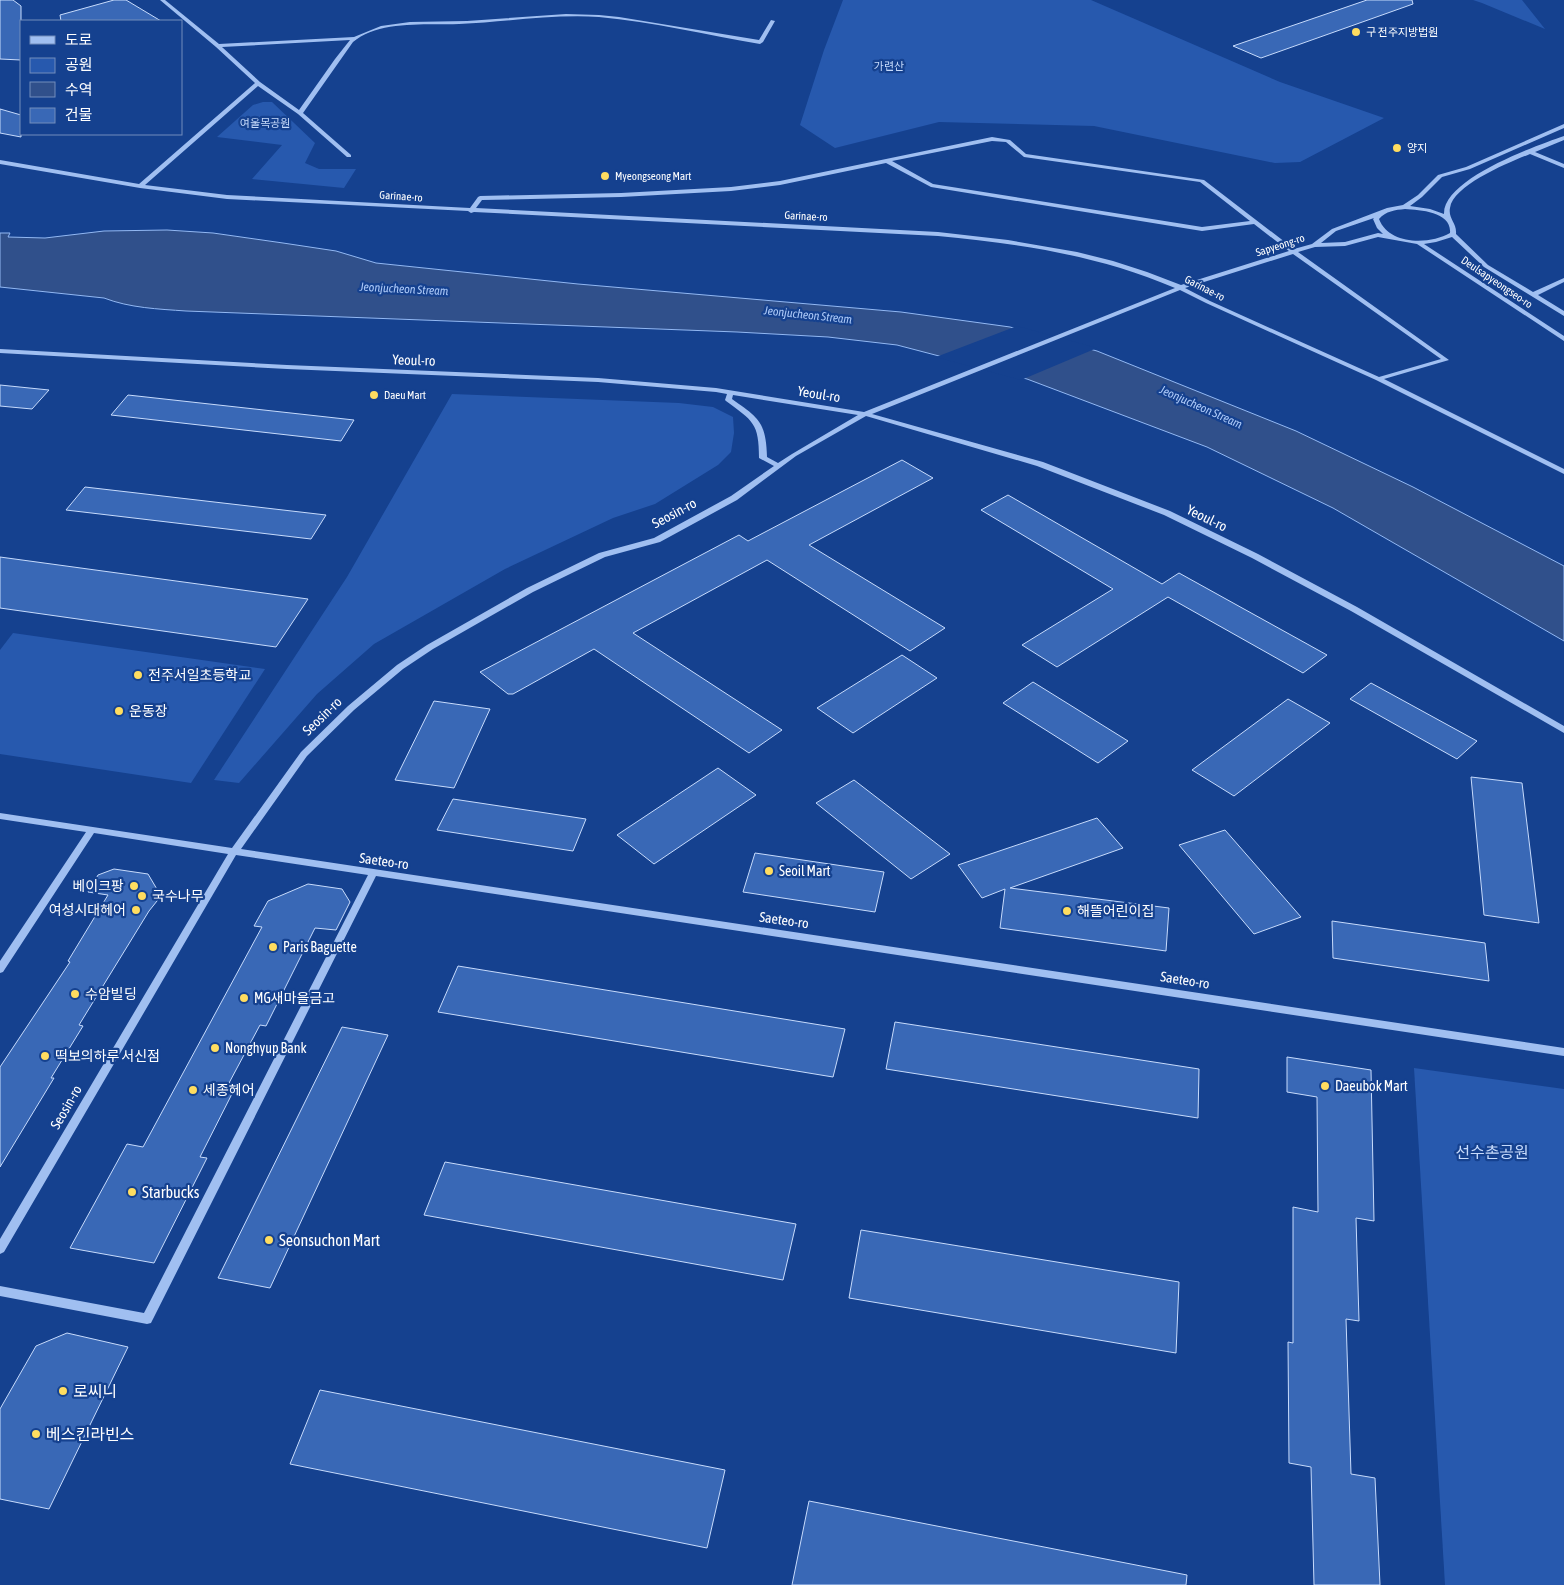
<svg xmlns="http://www.w3.org/2000/svg" width="1564" height="1585" viewBox="0 0 1564 1585" font-family="'Asap Condensed','Noto Sans KR',sans-serif">
<style>
.green{fill:#2759ae}
.water{fill:#30508b;stroke:#92b8f3}
.pier{fill:#15418f}
.building{fill:#3968b6;stroke:#c7dbfc}
.lines{fill:none;stroke-linecap:round;stroke-linejoin:round}
.minor{fill:#a0bff1;fill-rule:evenodd}
.poi-dot{fill:#ffdd60;stroke:#15418f;stroke-width:2}
.labels{text-anchor:middle;dominant-baseline:central;stroke-width:4.5;stroke-linejoin:round;paint-order:stroke}
.far-poi-label{font-size:11px;fill:#fff;stroke:#15418f;text-anchor:start}
.far-park-label{font-size:11px;fill:#c7dbfc;stroke:#15418f}
.far-street-label{font-size:11px;fill:#fff;stroke:#15418f}
.far-water-label{font-size:12px;font-style:italic;fill:#acc9f8;stroke:#15418f}
.street-label{font-size:14px;fill:#fff;stroke:#15418f}
.poi-label{font-size:14px;fill:#fff;stroke:#15418f;text-anchor:start}
.near-park-label{font-size:16px;fill:#c7dbfc;stroke:#15418f}
.near-poi-label{font-size:16px;fill:#fff;stroke:#15418f;text-anchor:start}
</style>
<rect width="100%" height="100%" fill="#15418f"/>
<g class="green">
<path d="M843,0H1091L1280,82L1384,118L1300,162L1275,163L1094,126L939,122L835,148L800,125L824,50Z"/>
<path d="M1473,0H1522L1545,29L1482,3Z"/>
<path d="M263,102H272L315,143L305,163L319,169H356L344,188L252,179L282,145L217,137L253,105Z"/>
<path d="M452,394L679,403L713,407L733,417L734,433L731,452L718,465L655,504L613,518L505,569L374,644L317,694L239,783L214,780L347,577Z"/>
<path d="M13,633L265,669L191,783L0,754V650Z"/>
<path d="M1414,1068L1564,1089V1585H1445Z"/>
</g>
<path class="water" d="M167,230L213,233L283,243L336,251L376,263L578,284L901,312L1010,327L1097,351L1296,431L1413,487L1564,566V641L1333,508L1207,447L1027,379L897,345L828,337L737,332L186,311C158,309 130,308 104,298L0,287V233H10L8,237L45,238L104,231Z"/>
<path class="pier" d="M1017,326L1097,348L1021,380L936,357Z"/>
<g class="building">
<path d="M0,0H13L21,6V60L0,59Z"/>
<path d="M114,0H126L161,21H61L60,15Z"/>
<path d="M1367,0H1412L1413,4L1261,58L1233,46Z"/>
<path d="M0,109L21,115V137L0,133Z"/>
<path d="M0,385L49,390L32,409L0,406Z"/>
<path d="M128,395L354,420L341,441L111,415Z"/>
<path d="M902,460L933,478L809,545L945,628L910,651L767,560L633,633L782,730L749,753L594,649L513,694H508L480,672L739,535L748,541Z"/>
<path d="M85,487L326,515L311,539L66,510Z"/>
<path d="M1008,495L1162,584L1179,573L1327,655L1303,673L1168,597L1057,667L1022,645L1113,589L981,510Z"/>
<path d="M0,557L308,599L276,647L0,608Z"/>
<path d="M902,655L937,678L853,733L817,708Z"/>
<path d="M1033,682L1128,741L1098,763L1003,703Z"/>
<path d="M1371,683L1477,741L1457,759L1350,699Z"/>
<path d="M1288,699L1330,723L1234,796L1192,770Z"/>
<path d="M434,701L490,709L454,788L395,780Z"/>
<path d="M718,768L756,795L654,864L617,835Z"/>
<path d="M1471,777L1522,783L1539,923L1484,915Z"/>
<path d="M854,780L950,854L911,879L816,803Z"/>
<path d="M453,799L586,819L573,851L437,830Z"/>
<path d="M1097,818L1123,848L1010,888L1169,908L1166,951L1000,928L1005,889L982,898L958,865Z"/>
<path d="M1225,830L1301,917L1254,934L1179,845Z"/>
<path d="M755,853L884,872L875,912L743,892Z"/>
<path d="M114,869L148,874L161,896L149,911L79,1025L83,1026L51,1078H54L0,1167V1067L70,962L68,961L108,895L88,892L98,875Z"/>
<path d="M308,884L342,889L350,902L336,930L315,928L266,1026L260,1025L229,1083L237,1084L200,1157L207,1158L154,1263L70,1248L127,1144L143,1147L262,927L254,926L268,901Z"/>
<path d="M1332,921L1485,943L1489,981L1333,958Z"/>
<path d="M458,966L845,1029L833,1077L438,1012Z"/>
<path d="M895,1022L1199,1069L1198,1118L886,1069Z"/>
<path d="M342,1027L388,1035L270,1288L218,1278Z"/>
<path d="M1287,1057L1371,1070L1374,1221L1356,1218L1359,1321L1346,1319L1351,1474L1375,1478L1380,1585H1314L1311,1467L1289,1463L1288,1342L1293,1343V1207L1318,1212L1317,1097L1287,1092Z"/>
<path d="M445,1162L796,1224L783,1280L424,1215Z"/>
<path d="M861,1230L1179,1282L1176,1353L849,1298Z"/>
<path d="M67,1333L128,1347L49,1509L0,1499V1409L36,1346Z"/>
<path d="M320,1390L725,1470L707,1548L290,1464Z"/>
<path d="M809,1501L1187,1575L1186,1585H792Z"/>
</g>
<g class="lines">
<path class="minor" d="M160,0H165L219,44L354,37L381,26L410,22L467,21L566,14L599,15L619,17L759,40L771,20L775,21L763,42L760,44C707,35 653,22 599,17C553,14 506,22 459,24C428,25 378,20 353,42L303,113L351,155V157H347L298,114L258,86L145,185L227,195L470,208L478,197L480,196L621,193L731,187L780,181L992,137L1010,140L1026,154L1204,180L1294,249L1312,244L1332,229L1387,208L1403,205L1418,195L1438,175L1466,167L1564,124V128L1470,169L1442,177L1422,197L1410,206L1430,209L1444,214C1443,179 1535,146 1564,136V140L1535,152L1564,164V168L1530,154C1510,162 1453,185 1450,208C1448,219 1457,223 1456,234L1488,265L1533,292L1564,278V282L1538,295L1564,311V316L1484,267L1452,237L1436,242L1424,244L1564,336V341L1417,244L1378,237L1345,246L1315,247L1298,252L1449,360L1384,379L1564,469V474L1376,380L1206,303L1180,290L872,414L1043,462L1170,511L1258,554L1357,607L1564,726V733L1351,611L1252,558L1164,515L1037,466L866,416L796,456L737,500L660,542L605,557L533,592L433,649L403,669L354,710L307,756L241,849L1564,1048V1056L376,876L151,1323L147,1324L0,1296V1286L144,1313L368,875L236,855L4,1252L0,1254V1239L228,854L94,833L3,972L0,973V961L86,832L0,819V813L232,848L301,752L348,706L397,665L427,645L527,588L599,553L654,538L731,496L774,466L759,458C759,423 753,421 726,401L725,400L727,394L716,392L598,382L287,369L0,353V349L287,365L598,378L716,388L864,412L1175,288C1098,255 1020,244 938,236L474,212L471,213L468,211L227,199L140,188L0,164V160L139,184L255,83L216,47ZM350,40L335,59L299,110L260,82L222,47ZM992,141L1006,142L1024,157L1200,182L1250,221L1202,227L933,184L892,161ZM886,163L931,187L1202,231L1254,224L1289,251L1181,285L1147,272L1113,261L1077,252L1008,240L938,232L476,208L482,200L621,197L731,191L780,185ZM1405,209C1421,210 1452,212 1450,233C1429,245 1389,245 1379,219C1386,211 1395,210 1405,209ZM1374,218L1373,219L1377,228L1383,234L1378,233L1345,242L1321,243L1336,231ZM1293,254L1441,359L1379,377L1210,301L1185,288ZM733,395L858,415L792,454L778,463L767,457C766,422 759,418 732,399Z"/>
</g>
<g class="poi-dot">
<circle cx="1356" cy="32" r="5"/>
<circle cx="1397" cy="148" r="5"/>
<circle cx="605" cy="176" r="5"/>
<circle cx="374" cy="395" r="5"/>
<circle cx="138" cy="675" r="5"/>
<circle cx="119" cy="711" r="5"/>
<circle cx="769" cy="871" r="5"/>
<circle cx="134" cy="886" r="5"/>
<circle cx="142" cy="896" r="5"/>
<circle cx="136" cy="910" r="5"/>
<circle cx="1067" cy="911" r="5"/>
<circle cx="273" cy="947" r="5"/>
<circle cx="75" cy="994" r="5"/>
<circle cx="244" cy="998" r="5"/>
<circle cx="215" cy="1048" r="5"/>
<circle cx="45" cy="1056" r="5"/>
<circle cx="1325" cy="1086" r="5"/>
<circle cx="193" cy="1090" r="5"/>
<circle cx="132" cy="1192" r="5"/>
<circle cx="269" cy="1240" r="5"/>
<circle cx="63" cy="1391" r="5"/>
<circle cx="36" cy="1434" r="5"/>
</g>
<g class="labels">
<g class="far-poi-label">
<text x="1366" y="32">구 전주지방법원</text>
<text x="1407" y="148">양지</text>
<text x="615" y="176">Myeongseong Mart</text>
<text x="384" y="395">Daeu Mart</text>
</g>
<g class="far-park-label">
<text x="889" y="66">가련산</text>
<text x="265" y="123">여울목공원</text>
</g>
<g class="far-street-label">
<text transform="translate(401 196) rotate(4)">Garinae-ro</text>
<text transform="translate(806 216) rotate(3)">Garinae-ro</text>
<text transform="translate(1280 245) rotate(-18)">Sapyeong-ro</text>
<text transform="translate(1497 282) rotate(34)">Deulsapyeongseo-ro</text>
<text transform="translate(1205 288) rotate(27)">Garinae-ro</text>
</g>
<g class="far-water-label">
<text transform="translate(404 289) rotate(3)">Jeonjucheon Stream</text>
<text transform="translate(808 315) rotate(6)">Jeonjucheon Stream</text>
<text transform="translate(1201 407) rotate(24)">Jeonjucheon Stream</text>
</g>
<g class="street-label">
<text transform="translate(414 360) rotate(2)">Yeoul-ro</text>
<text transform="translate(819 394) rotate(9)">Yeoul-ro</text>
<text transform="translate(674 513) rotate(-28)">Seosin-ro</text>
<text transform="translate(1207 518) rotate(26)">Yeoul-ro</text>
<text transform="translate(322 716) rotate(-44)">Seosin-ro</text>
<text transform="translate(384 861) rotate(8)">Saeteo-ro</text>
<text transform="translate(784 920) rotate(8)">Saeteo-ro</text>
<text transform="translate(1185 980) rotate(9)">Saeteo-ro</text>
<text transform="translate(66 1107) rotate(-60)">Seosin-ro</text>
</g>
<g class="poi-label">
<text x="148" y="675">전주서일초등학교</text>
<text x="129" y="711">운동장</text>
<text x="779" y="871">Seoil Mart</text>
<text x="124" y="886" text-anchor="end">베이크팡</text>
<text x="152" y="896">국수나무</text>
<text x="126" y="910" text-anchor="end">여성시대헤어</text>
<text x="1077" y="911">해뜰어린이집</text>
<text x="283" y="947">Paris Baguette</text>
<text x="85" y="994">수암빌딩</text>
<text x="254" y="998">MG새마을금고</text>
<text x="225" y="1048">Nonghyup Bank</text>
<text x="55" y="1056">떡보의하루 서신점</text>
<text x="1335" y="1086">Daeubok Mart</text>
<text x="203" y="1090">세종헤어</text>
</g>
<g class="near-park-label">
<text x="1492" y="1152">선수촌공원</text>
</g>
<g class="near-poi-label">
<text x="142" y="1192">Starbucks</text>
<text x="279" y="1240">Seonsuchon Mart</text>
<text x="73" y="1391">로씨니</text>
<text x="46" y="1434">베스킨라빈스</text>
</g>
</g>
<rect x="20" y="20" width="162" height="115" fill="#15418f" stroke="#738dbc"/>
<rect x="30" y="36" width="25" height="8" fill="#a0bff1" stroke="#738dbc"/>
<text x="65" y="45" font-size="15" fill="#ffffff">도로</text>
<rect x="30" y="58" width="25" height="15" fill="#2759ae" stroke="#738dbc"/>
<text x="65" y="70" font-size="15" fill="#ffffff">공원</text>
<rect x="30" y="82" width="25" height="15" fill="#30508b" stroke="#738dbc"/>
<text x="65" y="95" font-size="15" fill="#ffffff">수역</text>
<rect x="30" y="108" width="25" height="15" fill="#3968b6" stroke="#738dbc"/>
<text x="65" y="120" font-size="15" fill="#ffffff">건물</text>
</svg>
